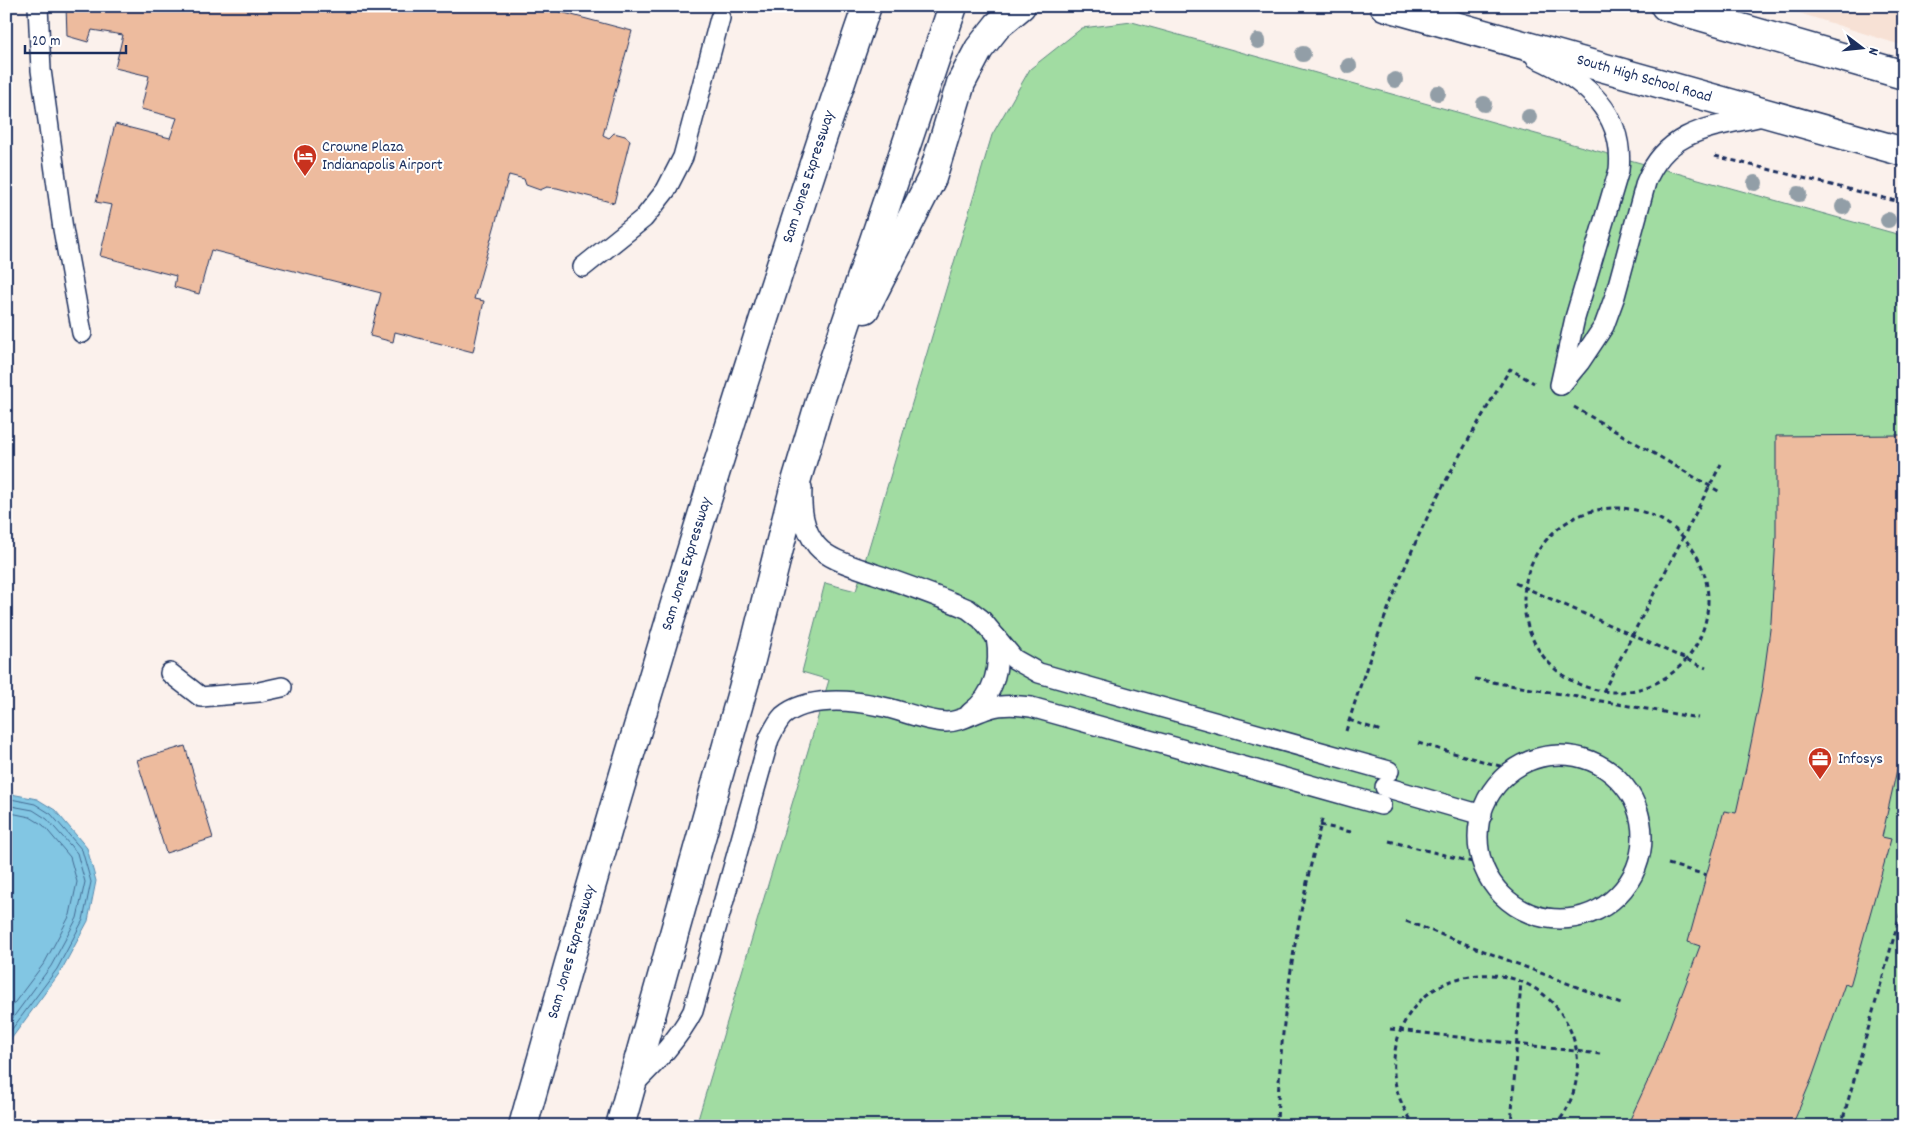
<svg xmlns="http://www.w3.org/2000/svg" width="1910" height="1132" viewBox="0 0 1910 1132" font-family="Dekko,sans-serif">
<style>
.built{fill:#f7e1d5}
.green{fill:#a1dca2;stroke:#5e8680}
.water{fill:#82c6e3;stroke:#598aae}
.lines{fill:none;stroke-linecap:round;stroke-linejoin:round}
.shore{stroke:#446b93;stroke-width:1}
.building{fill:#edbb9e;stroke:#1b2f5e}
.lane-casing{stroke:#1b2f5e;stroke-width:22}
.secondary-casing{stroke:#1b2f5e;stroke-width:31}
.path{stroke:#1b2f5e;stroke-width:3;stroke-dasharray:5 4;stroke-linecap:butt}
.lane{stroke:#fff;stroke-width:19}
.secondary{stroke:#fff;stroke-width:28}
.tree{fill:#929ea7}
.labels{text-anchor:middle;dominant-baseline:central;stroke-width:4;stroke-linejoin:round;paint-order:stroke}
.street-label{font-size:16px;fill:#1b2f5e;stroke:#fff}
.poi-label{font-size:16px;fill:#1b2f5e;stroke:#fff;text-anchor:start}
</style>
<rect width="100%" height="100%" fill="#fbf1ec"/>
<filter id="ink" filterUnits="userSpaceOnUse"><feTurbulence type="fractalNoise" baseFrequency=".02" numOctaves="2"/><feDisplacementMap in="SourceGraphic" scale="10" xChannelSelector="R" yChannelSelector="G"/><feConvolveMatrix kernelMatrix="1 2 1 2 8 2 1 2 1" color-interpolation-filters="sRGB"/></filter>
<g filter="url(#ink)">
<path class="built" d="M1777,6H1904V46Z"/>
<path class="green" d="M1132,22L1904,236V1126H696L829,680L802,672L825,583L856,591L992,135L1030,69L1082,28Z"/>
<path class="water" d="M6,793L37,799L55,810L87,848L96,881L88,921L61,971L6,1046Z"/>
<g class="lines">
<g class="shore">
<path d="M6,798L35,804L51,814L82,850L91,882L83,920L57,969L6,1037"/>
<path d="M6,805L33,810L47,819L77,853L85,882L77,918L51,966L6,1027"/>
<path d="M6,812L30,817L43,825L70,857L77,882L70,915L45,962L6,1014"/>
</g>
</g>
<g class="building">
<path d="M66,6H538L632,31L603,135L609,138L614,133L625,136L630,140L614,203L557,188L547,187L540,190L526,185L524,179L509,175L474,299L484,301L473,352L395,332L393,342L370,336L381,293L211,250L199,294L174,287L176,276L100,256L112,205L96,202L115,124L170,138L177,118L141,109L149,76L115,68L123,35L92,30L88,42L67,36Z"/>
<path d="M1904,435V738L1882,837L1891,839L1850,986L1845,984L1812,1078L1792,1126H1627L1656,1063L1700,946L1688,942L1724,811L1736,813L1746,768L1762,689L1771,622L1776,536V436Z"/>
<path d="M185,746L213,838L166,853L137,760Z"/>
</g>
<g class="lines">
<g class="lane-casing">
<g id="lane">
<path d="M38,6L41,70L63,229L82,333"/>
<path d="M1536,58C1584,79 1625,113 1619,170L1575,318L1560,385"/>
<path d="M583,267L644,218L666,190L683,157L720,18"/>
<path d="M1561,385L1580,362L1604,326L1615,296L1646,182C1668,127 1716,127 1767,115"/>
<path d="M802,488C801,509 803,529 817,546C830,561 857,567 875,574C906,585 938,596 968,609L981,619L1014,659L1039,673L1389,771"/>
<path d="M170,673L201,697L259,692L282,687"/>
<path d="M970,713C995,695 1001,666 996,637"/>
<circle cx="1560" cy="837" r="82"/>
<path d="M1385,787L1482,815"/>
<path d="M633,1085C656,1062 678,1040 693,1011L769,739C773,731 777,722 783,716C807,696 851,700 879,706C902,710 923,721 946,722C961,722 975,712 990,708C1003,704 1017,705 1031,707L1381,805"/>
</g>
</g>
<g class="secondary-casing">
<g id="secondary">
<path d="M1384,6L1904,152"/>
<path d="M1665,6L1904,75"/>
<path d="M865,309L932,178L961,83L979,49L998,25L1021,6"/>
<path d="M523,1126C588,893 656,662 728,432C773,289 818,147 867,6"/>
<path d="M620,1126L751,660L795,485L821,398L953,6"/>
</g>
</g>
<g class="path">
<path d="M1715,156L1904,203"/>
<path d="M1574,407L1720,492"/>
<circle cx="1616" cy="600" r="92"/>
<path d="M1515,583L1706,668"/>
<path d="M1475,679L1698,718"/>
<path d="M1603,692L1721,464"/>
<path d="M1349,720L1381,731"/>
<path d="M1346,731C1365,668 1388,606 1414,546C1441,485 1476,426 1510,369L1534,383"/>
<path d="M1418,743L1514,770"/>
<path d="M1320,825L1351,832"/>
<path d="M1389,841L1484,865"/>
<path d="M1668,864L1706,875"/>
<path d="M1406,921L1621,1004"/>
<path d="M1390,1029L1600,1054"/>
<path d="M1277,1126C1280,1021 1296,917 1323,816"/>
<path d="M1416,1126C1400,1107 1392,1083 1394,1059C1403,955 1548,944 1575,1044C1582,1072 1574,1104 1555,1126"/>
<path d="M1511,1126L1521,981"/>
<path d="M1841,1126L1904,901"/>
</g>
<use href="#lane" class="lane"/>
<use href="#secondary" class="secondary"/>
</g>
<g class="tree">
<circle cx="1258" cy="41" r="8"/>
<circle cx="1303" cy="54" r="8"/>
<circle cx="1349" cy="66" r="8"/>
<circle cx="1395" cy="80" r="8"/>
<circle cx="1438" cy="93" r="8"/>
<circle cx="1484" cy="104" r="8"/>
<circle cx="1529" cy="117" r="8"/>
<circle cx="1755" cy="183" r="8"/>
<circle cx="1799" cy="194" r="8"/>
<circle cx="1843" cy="207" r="8"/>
<circle cx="1888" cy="220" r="8"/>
</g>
</g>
<defs>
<g id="hotel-pin" transform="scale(1.25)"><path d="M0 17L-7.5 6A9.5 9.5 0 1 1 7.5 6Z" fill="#c8321e" stroke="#fff"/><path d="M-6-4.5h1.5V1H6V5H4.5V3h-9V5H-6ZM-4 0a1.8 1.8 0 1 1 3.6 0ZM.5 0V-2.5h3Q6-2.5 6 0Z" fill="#fff"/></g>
<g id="office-pin" transform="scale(1.25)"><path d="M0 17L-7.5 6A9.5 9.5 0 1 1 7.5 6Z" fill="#c8321e" stroke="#fff"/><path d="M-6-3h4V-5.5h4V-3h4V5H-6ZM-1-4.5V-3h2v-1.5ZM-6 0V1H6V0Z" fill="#fff"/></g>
</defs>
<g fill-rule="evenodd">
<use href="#hotel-pin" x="305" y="156"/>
<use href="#office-pin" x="1820" y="759"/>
</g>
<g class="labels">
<g class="street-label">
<text transform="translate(1644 79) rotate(16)">South High School Road</text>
<text transform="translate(809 177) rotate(-72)">Sam Jones Expressway</text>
<text transform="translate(687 564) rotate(-73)">Sam Jones Expressway</text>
<text transform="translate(572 952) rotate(-74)">Sam Jones Expressway</text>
</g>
<g class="poi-label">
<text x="322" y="147">Crowne Plaza<tspan x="322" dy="18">Indianapolis Airport</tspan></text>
<text x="1838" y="759">Infosys</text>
</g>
</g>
<rect width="1910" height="1132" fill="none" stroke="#fff" stroke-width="25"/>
<rect x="12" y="12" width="1885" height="1107" fill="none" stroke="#1b2f5e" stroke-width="2" filter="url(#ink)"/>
<g transform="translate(1862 48) rotate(106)" stroke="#ffffff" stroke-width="4" paint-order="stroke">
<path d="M0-4L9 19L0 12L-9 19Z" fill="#1b2f5e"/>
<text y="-8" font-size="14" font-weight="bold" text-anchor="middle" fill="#1b2f5e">N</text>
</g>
<path d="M25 45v8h101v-8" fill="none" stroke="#1b2f5e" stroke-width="2.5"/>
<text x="32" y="45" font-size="15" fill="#1b2f5e" stroke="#ffffff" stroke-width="4" paint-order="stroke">20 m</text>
</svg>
